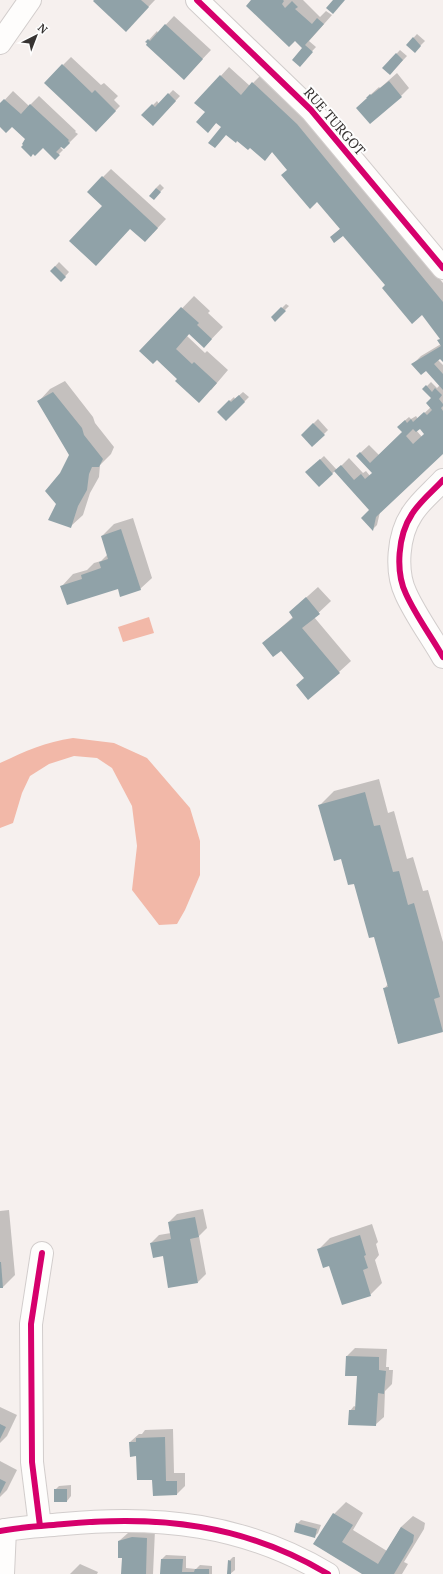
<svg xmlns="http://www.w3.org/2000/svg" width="443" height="1574" viewBox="0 0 443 1574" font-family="'PT Serif',serif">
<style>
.water{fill:#f2b8a8}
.shadow{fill:#0003;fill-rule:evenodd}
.building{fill:#90a2a8;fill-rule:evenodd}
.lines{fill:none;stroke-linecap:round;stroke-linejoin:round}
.street-casing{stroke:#d2cdcc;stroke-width:24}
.secondary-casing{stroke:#d2cdcc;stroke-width:24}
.street{stroke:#fefdfc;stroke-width:22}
.secondary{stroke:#fefdfc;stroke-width:22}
.cycleway-casing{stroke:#fefefe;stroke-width:8}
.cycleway{stroke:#d6006c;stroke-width:6}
.labels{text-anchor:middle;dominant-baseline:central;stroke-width:4;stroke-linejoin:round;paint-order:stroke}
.street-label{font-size:14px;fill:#363231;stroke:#fefefe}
</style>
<rect width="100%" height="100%" fill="#f6f0ee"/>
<g class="water">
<path d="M149,617L154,633L123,642L118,627Z"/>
<path d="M73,738L114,743L147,758L190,808L200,841V875L185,910L177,924L159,925L132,890L137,846L132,806L112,768L97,758L74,756L49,764L30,776L22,793L13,823L0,828V763C26,751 45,742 73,738Z"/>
</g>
<g class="shadow">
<path d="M96,0H155L134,22Z"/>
<path d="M252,0H303L320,17L326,11L332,15L309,41L316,47L299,65L304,48Z"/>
<path d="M174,16L211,50L192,70L147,42L157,31L158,33Z"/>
<path d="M417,34L425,41L415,51L407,45Z"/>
<path d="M400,50L407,56L390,74L383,68Z"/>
<path d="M71,57L101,85L104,83L118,96L114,100L120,106L96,131L63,65Z"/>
<path d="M229,67L250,86L261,75L305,115L443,283V360L441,357L438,360L443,365V453L380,512L377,525L373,529L370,510L335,471L319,485L311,468L324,456L337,470L349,458L363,473L366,471L370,476L373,473L357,456L369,445L379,455L403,432L402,423L409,417L411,419L416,416L418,419L431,407L432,398L424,389L431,382L437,388L440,385L426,370L413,364L421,356L441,344V338L423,313L386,285L343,234L331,237L341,228L273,151L265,159L217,122L208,131L206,112L196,103ZM420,427L426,434L422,437L416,430Z"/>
<path d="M397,73L409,88L401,96L368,97L379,87L380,88Z"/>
<path d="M173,90L180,96L153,125L143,115L157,101L159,104Z"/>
<path d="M13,91L29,106L39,96L76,131L75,132L78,134L64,148L61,146L60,147L63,150L55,158L43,147L27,139L12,126L0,125V105Z"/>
<path d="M111,169L166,219L153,233L103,206V177Z"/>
<path d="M160,184L164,188L158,194L156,188Z"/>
<path d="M59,262L69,272L61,281L51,271Z"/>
<path d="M194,296L210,311L208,313L223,327L204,347L190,333L187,336L205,353L207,351L228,370L211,390L179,379L157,359L141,351Z"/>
<path d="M286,304L289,306L275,320L273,317Z"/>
<path d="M65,381L93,417L95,423L114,447L111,454L100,465L99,477L90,493L83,515L71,526L57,504L61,474L70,455L39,401L50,389Z"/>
<path d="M243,392L249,397L226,420L218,412L234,397L235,399Z"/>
<path d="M318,419L328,430L312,446L302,435Z"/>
<path d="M133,518L152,578L140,589L62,586L73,574L87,570L94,563L101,561L108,554L102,536L114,524Z"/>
<path d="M318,587L331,601L314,617L351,661L339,672L305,678L282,649L264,643L294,616L290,612Z"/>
<path d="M379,779L388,813L394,811L407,859L413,857L423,891L428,890L443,942V1031L398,1043L384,989L388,984L375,936L354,883L342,858L320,805L334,791Z"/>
<path d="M203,1209L207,1228L199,1236L206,1274L198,1282L164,1255L151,1243L159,1235L171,1233L169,1222L177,1214Z"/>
<path d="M9,1210L15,1275L3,1287H0V1211Z"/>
<path d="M372,1224L378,1242L376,1244L379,1255L375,1260L382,1283L370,1295L329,1265L318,1250L330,1238Z"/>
<path d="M355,1348L387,1349L386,1367H389V1370H393L392,1384L385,1391L384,1417L375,1425L350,1411L354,1406L356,1407L358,1375L347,1356Z"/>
<path d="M0,1407L17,1415L7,1436L0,1443Z"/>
<path d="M173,1429L174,1473H185V1486L177,1494L153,1479L137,1455L130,1442L139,1434H142L145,1430Z"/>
<path d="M0,1461L17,1470L7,1490L0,1497Z"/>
<path d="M71,1485V1496L67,1501H55V1490L59,1486Z"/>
<path d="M346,1502L363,1513L353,1530L387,1551L401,1527L413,1516L425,1523L424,1529L404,1562L408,1564L402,1574H364L314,1544L334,1514Z"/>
<path d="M301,1520L321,1525L318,1533L314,1537L297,1524Z"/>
<path d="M141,1529L155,1530L153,1574H122L123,1557L119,1541L128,1533Z"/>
<path d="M166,1555L186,1556V1568L196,1569L200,1565L212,1566V1574H161L162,1559Z"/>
<path d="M233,1557H235V1570L230,1574L229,1561Z"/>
<path d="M80,1564L98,1572L97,1574H70Z"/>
</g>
<g class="building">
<path d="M94,0H141L149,7L126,32L93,1Z"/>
<path d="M251,0H283L284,1L282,4L285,8L292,1L298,7L295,9L312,24L317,18L324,24L305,45L313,52L300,67L292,60L302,48L295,41L289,47L267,26L246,6Z"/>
<path d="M333,0H345L333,14L326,8Z"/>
<path d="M165,24L203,59L184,80L146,45L147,43L145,42L148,39L150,41Z"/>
<path d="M413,37L421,46L415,53L406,45Z"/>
<path d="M396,53L403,60L390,75L382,68Z"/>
<path d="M62,64L92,93L95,90L116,111L96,132L44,83Z"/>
<path d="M220,75L241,95L252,82L297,124L443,302V362L440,359L434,364L443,374V390L426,371L421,375L411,364L441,346L437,340L440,339L422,315L412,324L382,288L385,285L343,236L334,243L330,237L340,229L317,202L310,209L281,175L287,170L272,152L265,161L250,148L248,150L237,141L236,143L226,135L215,148L208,143L221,127L216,123L208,133L196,122L205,112L194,103Z"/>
<path d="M389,81L402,97L370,124L356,108L367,98H366L370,94L371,95Z"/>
<path d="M168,93L176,101L153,126L141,115L152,104L155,107Z"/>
<path d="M4,99L21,114L30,104L69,140L68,141L70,143L64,149L61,147L56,152L60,155L55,160L43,148L35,156L33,154L31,157L21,147L23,145L22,144L25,139L12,127L6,133L0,127V103Z"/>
<path d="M102,176L158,228L145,242L130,229L96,266L69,241L102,206L87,192Z"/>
<path d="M156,188L161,192L154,200L149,196Z"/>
<path d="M55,266L66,277L61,282L50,271Z"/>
<path d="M181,307L199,323L197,325L212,339L204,348L189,334L176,349L192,364L194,362L217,383L199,403L175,381L177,379L157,360L153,364L139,351Z"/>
<path d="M281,307L286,311L275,322L271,317Z"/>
<path d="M426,385L432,392L435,388L442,395L439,399L443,404V406L441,408L443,411V454L376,517L373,531L361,518L369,510L334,471L341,465L354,480L361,474L365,479L372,473L356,456L360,452L370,463L402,432L397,427L405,420L407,423L411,419L413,422L424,412L427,415L432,410L426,403L431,398L422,389ZM413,429L416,432L420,429L424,434L413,444L406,436Z"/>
<path d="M53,392L82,428L84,435L103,459L99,467H92L89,474L87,490L78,506L71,528L48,520L56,504L45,491L60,473L69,455L37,401Z"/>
<path d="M239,395L245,402L226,421L217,412L229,400L231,402Z"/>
<path d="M313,423L325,435L312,447L301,435Z"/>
<path d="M320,459L333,474L319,487L305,472Z"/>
<path d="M121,529L141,590L120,597L118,589L67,605L60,586L82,579L81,575L101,568L99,562L108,559L101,536Z"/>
<path d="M306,597L320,614L302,628L340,673L308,700L296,685L304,678L281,651L273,657L262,643L293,618L289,612Z"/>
<path d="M365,792L374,826L380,825L393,872L399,871L408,905L414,903L440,997L434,999L443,1032L398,1044L383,988L388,987L374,937L369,938L354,884L348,885L341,859L334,861L318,805Z"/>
<path d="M195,1217L199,1237L190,1239L198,1283L168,1288L163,1256L153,1258L150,1243L171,1239L168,1222Z"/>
<path d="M360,1235L366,1255L364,1256L368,1268L363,1270L371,1296L342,1305L329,1266L323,1268L317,1249Z"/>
<path d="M0,1262H1L3,1288H0Z"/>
<path d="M346,1356L379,1357V1370L386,1371L384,1394L378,1393L376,1426L348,1425L349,1410H355L357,1376H345Z"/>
<path d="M0,1424L6,1427L0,1439Z"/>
<path d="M165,1437L166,1481H177V1495L153,1496L152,1480H137L136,1456L130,1457L129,1442H136V1438Z"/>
<path d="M0,1479L6,1482L0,1494Z"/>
<rect x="54" y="1489" width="13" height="13"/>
<path d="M333,1513L353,1525L342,1542L378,1564L401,1527L414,1535L413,1542L394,1574H362L313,1544Z"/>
<path d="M296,1523L317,1529L315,1538L294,1532Z"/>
<path d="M132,1537L147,1538L146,1574H121L122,1558H118V1541Z"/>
<path d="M161,1559H183L182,1572H194L195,1569H209V1574H160Z"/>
<path d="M228,1560L231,1561V1574H227Z"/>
</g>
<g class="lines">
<g class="street-casing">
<g id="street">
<path d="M40,1526L32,1462L31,1324L42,1253"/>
<path d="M3,1574L5,1530"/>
</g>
</g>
<g class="secondary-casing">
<g id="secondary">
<path d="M197,0L311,110L443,268"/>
<path d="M0,43L30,0"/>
<path d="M443,480C433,491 420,501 412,514C398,535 395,571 406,594C416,616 431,636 443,657"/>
<path d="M0,1531C21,1527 42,1526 64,1524C159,1515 244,1524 328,1574"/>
</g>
</g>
<use href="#street" class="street"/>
<use href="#secondary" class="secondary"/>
<g class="cycleway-casing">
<g id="cycleway">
<path d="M197,0L311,110L443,268"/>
<path d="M443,480C433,491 420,501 412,514C398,535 395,571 406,594C416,616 431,636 443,657"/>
<path d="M40,1526L32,1462L31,1324L42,1253"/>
<path d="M0,1531C21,1527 42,1526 64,1524C159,1515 244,1524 328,1574"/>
</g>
</g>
<use href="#cycleway" class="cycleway"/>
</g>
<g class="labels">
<g class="street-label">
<text transform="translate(335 121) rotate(49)">RUE TURGOT</text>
</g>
</g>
<g transform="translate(36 36) rotate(42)" stroke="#fefefe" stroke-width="3" paint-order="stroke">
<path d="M0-3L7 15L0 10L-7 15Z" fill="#363231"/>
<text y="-6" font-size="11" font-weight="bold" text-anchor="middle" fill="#363231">N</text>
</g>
</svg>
